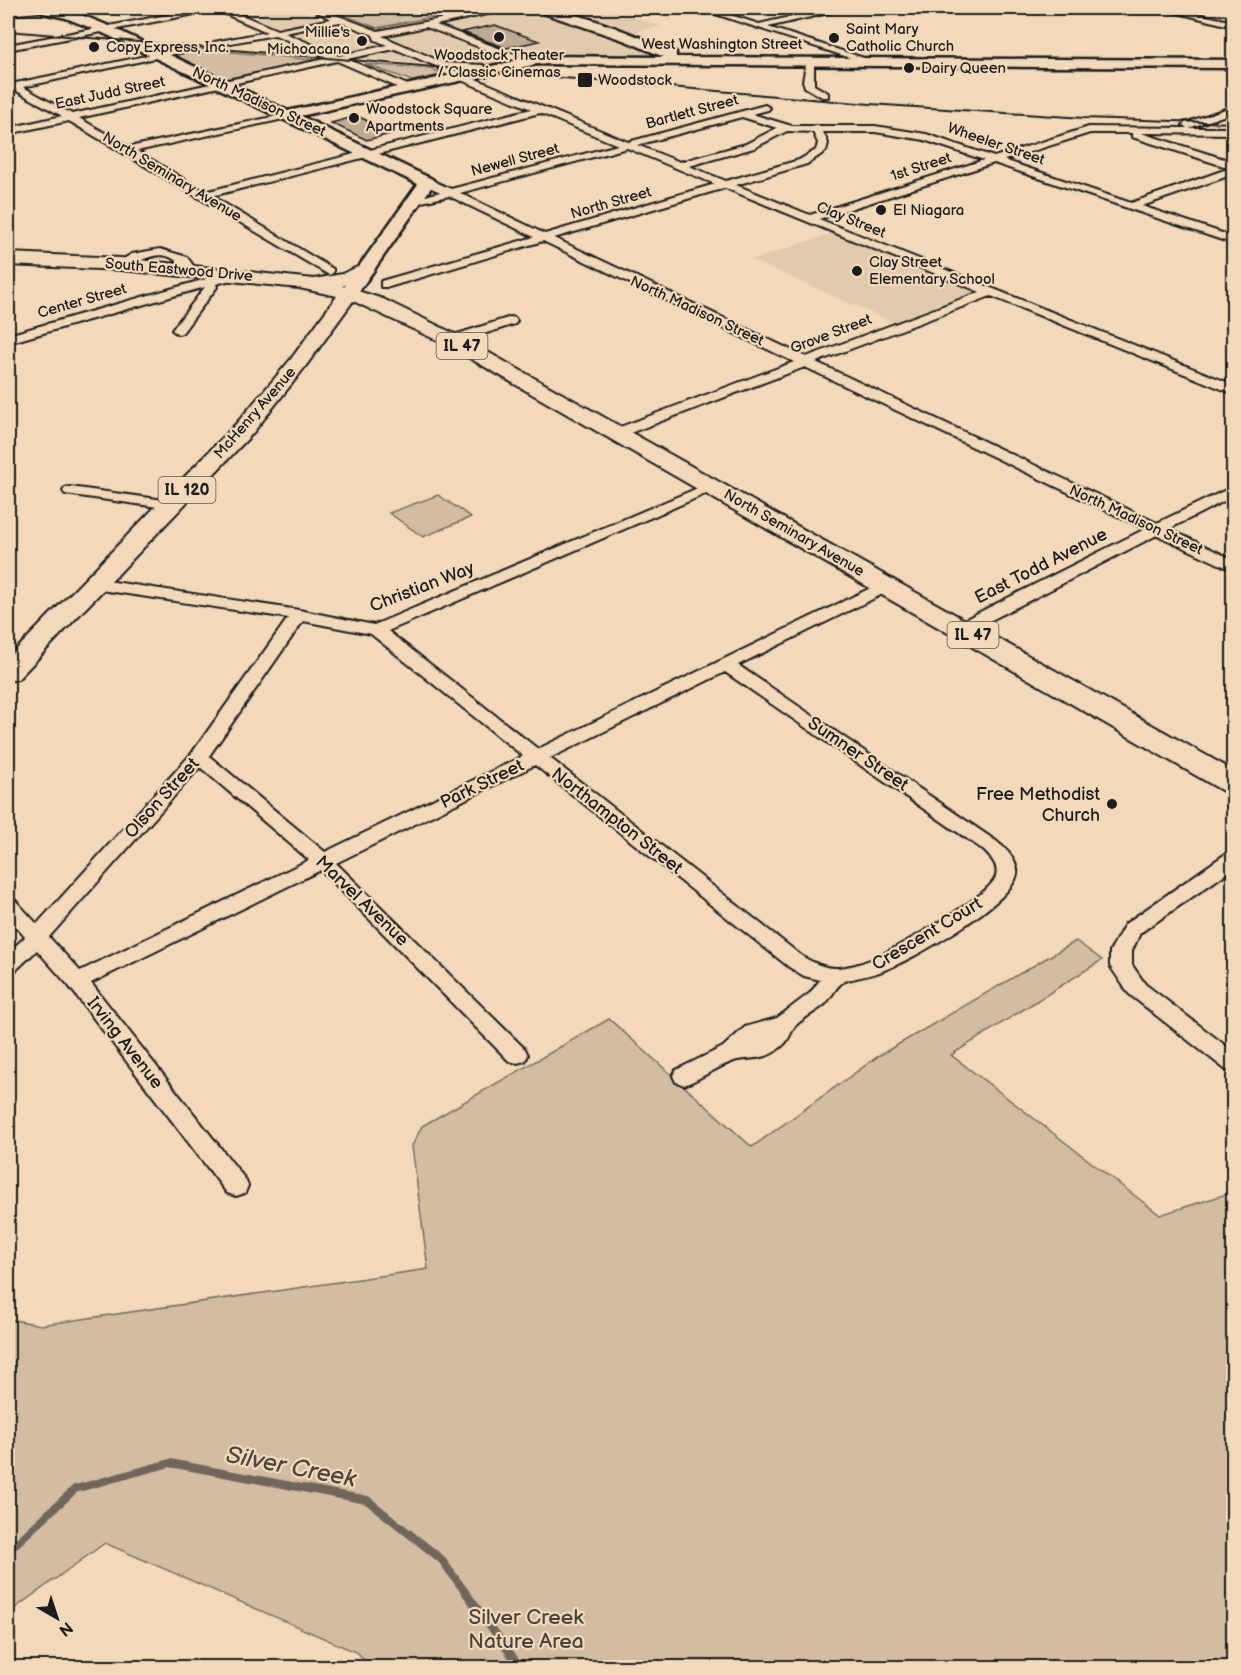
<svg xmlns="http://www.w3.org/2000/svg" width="1241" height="1675" viewBox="0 0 1241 1675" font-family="'Balsamiq Sans',sans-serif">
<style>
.built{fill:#e1cbad}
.green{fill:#d2bda2;stroke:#776c5f;stroke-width:1.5}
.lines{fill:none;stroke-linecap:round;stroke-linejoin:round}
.stream{stroke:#70665a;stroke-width:8}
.building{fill:#bcaa92;stroke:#1c1c1c;stroke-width:1.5}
.street-casing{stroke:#1c1c1c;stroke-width:4}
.secondary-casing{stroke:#1c1c1c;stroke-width:5}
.primary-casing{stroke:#1c1c1c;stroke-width:4}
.street{fill:#f1d9b9;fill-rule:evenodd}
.secondary{fill:#f1d9b9;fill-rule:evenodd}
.primary{fill:#f1d9b9;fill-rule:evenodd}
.rail{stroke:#1c1c1c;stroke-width:2}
.poi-dot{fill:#1c1c1c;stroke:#f1d9b9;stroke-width:2}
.labels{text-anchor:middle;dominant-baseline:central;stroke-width:4.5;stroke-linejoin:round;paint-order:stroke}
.far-poi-label{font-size:15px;fill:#1c1c1c;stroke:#f1d9b9;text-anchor:start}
.far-street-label{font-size:15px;fill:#1c1c1c;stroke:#f1d9b9}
.shield{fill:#f1d9b9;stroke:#5c554b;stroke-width:1.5}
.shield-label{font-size:16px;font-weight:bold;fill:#1c1c1c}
.street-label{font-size:18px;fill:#1c1c1c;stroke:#f1d9b9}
.poi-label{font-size:18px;fill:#1c1c1c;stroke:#f1d9b9;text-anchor:end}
.near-park-label{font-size:21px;fill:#4a443e;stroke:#f1d9b9}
.near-water-label{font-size:24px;font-style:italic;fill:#4d4740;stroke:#f1d9b9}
</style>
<rect width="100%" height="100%" fill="#f1d9b9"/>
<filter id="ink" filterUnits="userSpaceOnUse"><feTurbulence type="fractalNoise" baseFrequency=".0167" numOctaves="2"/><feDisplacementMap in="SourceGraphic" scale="12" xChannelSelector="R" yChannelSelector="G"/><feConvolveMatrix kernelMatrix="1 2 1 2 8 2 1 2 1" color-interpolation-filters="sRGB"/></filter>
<g filter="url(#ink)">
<g class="built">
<path d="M226,8H308L303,11L371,39L487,15L468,8H532L554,15L587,8H606L661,26L617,36L660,52L650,58L524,57L483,67L347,58Z"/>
<path d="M839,231L990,292L901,326L752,260Z"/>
</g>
<g class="green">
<path d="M345,8H437L452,13L377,28L333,11Z"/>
<path d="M203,49L315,60L222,80L171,56Z"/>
<path d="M365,64L433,69L442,75L412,81Z"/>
<path d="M438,495L471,517L423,537L389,513Z"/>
<path d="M1076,941L1102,960L951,1055L1160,1215L1233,1192V1667H370L358,1653L105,1543L8,1613V1319L41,1325L428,1269L412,1146L422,1126L609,1019L752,1147L880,1055Z"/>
</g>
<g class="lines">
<path class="stream" d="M8,1551L75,1489L170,1463L367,1500L441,1559L521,1668"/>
</g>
<g class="building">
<path d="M495,25L539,41L506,48L462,32Z"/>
<path d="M357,116L394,133L367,140L331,123Z"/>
</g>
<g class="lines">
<g class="street-casing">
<g id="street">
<path d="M36,8H39V12L8,15V11Z"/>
<path d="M204,8H225L277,30L331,19L317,12L324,8H333L328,12L378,31L496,8H510L506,10L436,25L528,59V63H522L426,27L382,36L444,63L483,65L484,67L480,70L449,68L628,142L765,105L770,108L768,110L752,114L792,126H875L926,134L994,157L1089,127L1187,128L1183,125L1185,123L1234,106V112L1189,128H1234V134L1141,133L1234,162V174L1142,206L1234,237V244L994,163L819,219L1234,385V394L991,296L816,362L1157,523L1234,486V496L1169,529L1234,560V571L1157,535L968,632H956L954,628L956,624L1145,529L805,367L622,436H612L610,433L612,430L794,362L543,241L389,287H381V281L534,237L449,196L408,205V201L440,192L423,184V180H431L451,189L618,145L540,113L212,196L333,269V273L329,275L69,121L8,134V128L62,116L13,89L8,90V79L16,83L188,47L192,50L23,87L72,114L329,58L275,35L214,46V42L267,32L216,10L8,50V45ZM340,22L373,35L375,40L387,45L339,56L285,33ZM395,49L436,66L444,73L531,109L205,192L137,151L288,118L291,117V113L129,147L79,118L337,61L404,90H410V86L347,59ZM742,117L777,128L746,144L680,162L637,145ZM787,131L813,132L818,143L816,150L799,160L726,181L689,166L754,148ZM823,132H875L924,140L984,160L810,215L736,185L807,164L826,151L828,143ZM1090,133H1132V137L1230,168L1131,203L1004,160ZM627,148L715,184L545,234L460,193ZM725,188L980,292L806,357L554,238Z"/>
<path d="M558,8H574L552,13L548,11Z"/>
<path d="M697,8H708L759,24L829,8H842L841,10L768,27L876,62L869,64Z"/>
<path d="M1158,8H1170L1234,22V27Z"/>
<path d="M807,59L814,61V85L828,93V97H822L805,87L803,81Z"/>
<path d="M160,249L187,257L197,271L191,275L187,273C166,242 148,259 121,268L115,264L132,254Z"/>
<path d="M234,271L240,275L238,278L216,284L217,287L182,333L178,334L172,330L205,287L8,343V335Z"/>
<path d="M511,317L515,318L517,321L515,324L452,344L446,340L448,337Z"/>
<path d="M712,482L719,486L717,489L388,631L538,749L881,583H893L895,586L893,589L738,665L996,841C1005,848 1019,861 1017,874C1012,903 911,961 882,971C874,975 848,979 843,982C836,986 831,998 825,1004C818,1011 797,1021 793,1029C788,1039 788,1042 777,1050C763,1061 749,1057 734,1061C716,1067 701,1079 684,1085L676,1082L673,1076L676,1070L723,1047L745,1027L777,1018L810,993L820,980L804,976L789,967L535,765L336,863L525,1049L528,1055L525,1061L517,1063L509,1061L321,870L91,983L245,1179L248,1186L245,1193L236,1196L227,1193L69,986L37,950L16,970L8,972V953L25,937L8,917V898L15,900L37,924L192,753L288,618L94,589L86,584L94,579L299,610L374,625ZM303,621L371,634L523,756L325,852L209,756ZM725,672L982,849C990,857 999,864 996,876C992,896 891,951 870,960C860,964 849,967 838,968C826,969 814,963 803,957L550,758ZM200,767L309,860L80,971L49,937Z"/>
<path d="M70,487L172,501L179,505L172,509L65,494L63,491L65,488Z"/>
<path d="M1234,852V868L1140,933L1132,951V965L1145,984L1234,1052V1072L1226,1070L1129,994L1110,966V951L1125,924L1227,853Z"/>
</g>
</g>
<g class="secondary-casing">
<path id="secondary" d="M43,8L74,12L109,26L288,111L537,56L664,57L626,41L537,11L535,8C573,8 639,37 676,52V57L1234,60V68L537,64L300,116L432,179L435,182L355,297H343L340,293L418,184L101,32L66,18L43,13Z"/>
</g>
<g class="primary-casing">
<path id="primary" d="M8,253L121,258L314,279L342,274L366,263L373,265L375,269C368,279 354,283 342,286L383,299L459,336L1234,771V793L1223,791L445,344L353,301L305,367L252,434L18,679L8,681V658L236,424L291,359L337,296L299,288L121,270L8,265Z"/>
</g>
<use href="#street" class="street"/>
<use href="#secondary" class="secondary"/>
<use href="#primary" class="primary"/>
<path class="rail" d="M8,31L870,104L1084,118L1234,123"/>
</g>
</g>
<g class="poi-dot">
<circle cx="499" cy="37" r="6"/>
<circle cx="834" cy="38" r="6"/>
<circle cx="362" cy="41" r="6"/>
<circle cx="94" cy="47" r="6"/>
<circle cx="909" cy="68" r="6"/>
<rect x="577" y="72" width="16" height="16" rx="3"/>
<circle cx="354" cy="118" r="6"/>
<circle cx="881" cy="210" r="6"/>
<circle cx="857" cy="271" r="6"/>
<circle cx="1112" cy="804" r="6"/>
</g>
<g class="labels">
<g class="far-poi-label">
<text x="846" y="29">Saint Mary<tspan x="846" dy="17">Catholic Church</tspan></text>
<text x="350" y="32" text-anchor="end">Millie's<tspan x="350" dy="17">Michoacana</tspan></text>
<text x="106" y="47">Copy Express, Inc.</text>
<text x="499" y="55" text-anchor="middle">Woodstock Theater<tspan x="499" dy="17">/ Classic Cinemas</tspan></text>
<text x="921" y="68">Dairy Queen</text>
<text x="598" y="80">Woodstock</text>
<text x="366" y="109">Woodstock Square<tspan x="366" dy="17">Apartments</tspan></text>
<text x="893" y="210">El Niagara</text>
<text x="869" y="262">Clay Street<tspan x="869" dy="17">Elementary School</tspan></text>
</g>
<g class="far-street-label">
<text x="722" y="44">West Washington Street</text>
<text transform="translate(110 93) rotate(-12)">East Judd Street</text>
<text transform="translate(259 102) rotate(25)">North Madison Street</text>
<text transform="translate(692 112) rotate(-15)">Bartlett Street</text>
<text transform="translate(996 144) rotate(19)">Wheeler Street</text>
<text transform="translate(515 160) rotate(-15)">Newell Street</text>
<text transform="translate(921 167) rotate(-18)">1st Street</text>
<text transform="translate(172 177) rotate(31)">North Seminary Avenue</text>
<text transform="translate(611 203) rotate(-16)">North Street</text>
<text transform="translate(851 220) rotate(22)">Clay Street</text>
<text transform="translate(179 270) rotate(5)">South Eastwood Drive</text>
<text transform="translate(82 301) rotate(-16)">Center Street</text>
<text transform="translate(697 311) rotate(25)">North Madison Street</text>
<text transform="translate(831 334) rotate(-21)">Grove Street</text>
<text transform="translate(255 413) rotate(-49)">McHenry Avenue</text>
<text transform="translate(1136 520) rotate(25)">North Madison Street</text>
<text transform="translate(794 533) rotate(30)">North Seminary Avenue</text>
</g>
<g class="shield">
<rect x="436.5" y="333" width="51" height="26" rx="4.5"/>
<rect x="158.5" y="477" width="57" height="26" rx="4.5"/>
<rect x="947.5" y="622" width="51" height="26" rx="4.5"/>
</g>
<g class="shield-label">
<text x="462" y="346">IL 47</text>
<text x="187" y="490">IL 120</text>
<text x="973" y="635">IL 47</text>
</g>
<g class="street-label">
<text transform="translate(1041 566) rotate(-27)">East Todd Avenue</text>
<text transform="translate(422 587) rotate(-21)">Christian Way</text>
<text transform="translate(858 754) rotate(34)">Sumner Street</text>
<text transform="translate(482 784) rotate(-26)">Park Street</text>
<text transform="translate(162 798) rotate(-48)">Olson Street</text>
<text transform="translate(617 821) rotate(38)">Northampton Street</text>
<text transform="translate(362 901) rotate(44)">Marvel Avenue</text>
<text transform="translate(927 934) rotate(-31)">Crescent Court</text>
<text transform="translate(125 1043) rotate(52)">Irving Avenue</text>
</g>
<g class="poi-label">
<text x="1100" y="794">Free Methodist<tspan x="1100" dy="21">Church</tspan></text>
</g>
<g class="near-park-label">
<text x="526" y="1617">Silver Creek<tspan x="526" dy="24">Nature Area</tspan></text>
</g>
<g class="near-water-label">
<text transform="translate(291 1467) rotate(11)">Silver Creek</text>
</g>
</g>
<rect width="1241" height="1675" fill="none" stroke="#f1d9b9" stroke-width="30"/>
<rect x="15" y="15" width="1211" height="1645" fill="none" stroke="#1c1c1c" stroke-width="2" filter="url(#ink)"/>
<g transform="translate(57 1618) rotate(141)" stroke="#f1d9b9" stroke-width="4.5" paint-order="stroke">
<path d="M0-4.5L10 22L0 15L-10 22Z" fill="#1c1c1c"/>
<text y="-9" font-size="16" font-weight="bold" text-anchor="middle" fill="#1c1c1c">N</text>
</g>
</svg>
